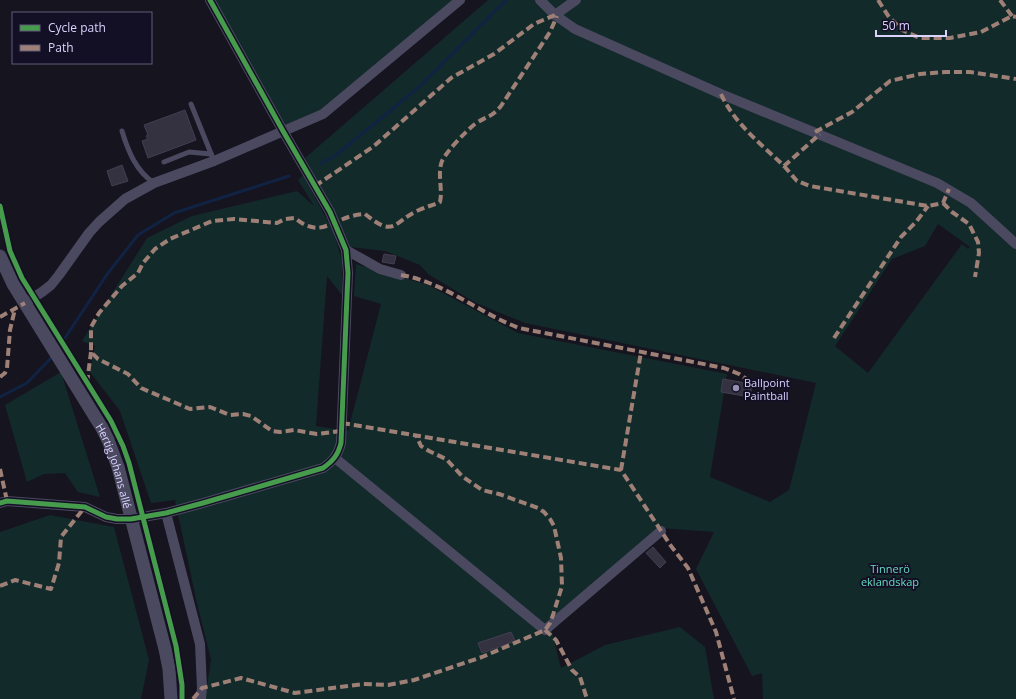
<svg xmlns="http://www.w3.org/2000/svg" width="1016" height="699" viewBox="0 0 1016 699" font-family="'Open Sans',sans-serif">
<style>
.green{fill:#132a2b;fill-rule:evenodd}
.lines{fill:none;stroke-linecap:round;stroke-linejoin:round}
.stream{stroke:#102343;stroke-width:3}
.building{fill:#343241;stroke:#433e52}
.service{stroke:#4b4960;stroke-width:5}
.minor{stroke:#4b4960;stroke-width:10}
.tertiary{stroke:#4b4960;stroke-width:13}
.quiet{stroke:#9e8076;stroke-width:4;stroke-dasharray:8 4;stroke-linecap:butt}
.cycleway-casing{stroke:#130f24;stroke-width:8}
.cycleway{stroke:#469c4c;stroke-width:5}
.poi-dot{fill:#9590b0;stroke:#130f24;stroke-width:1.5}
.labels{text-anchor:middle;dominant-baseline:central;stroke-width:4;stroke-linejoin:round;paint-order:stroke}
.poi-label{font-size:11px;fill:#d9d3fe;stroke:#130f24;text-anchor:start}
.street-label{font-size:11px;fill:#d9d3fe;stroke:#130f24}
.park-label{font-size:11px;fill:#61dcc0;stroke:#130f24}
</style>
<rect width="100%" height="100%" fill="#16141f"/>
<g class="green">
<path d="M207,0H462L348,96L282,131Z"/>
<path d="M488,0H1016V699H763L762,673L752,676L696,569L714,532L661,528L550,624L561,668L605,645L680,627L705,647L714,699H205L211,660L196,599L175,500L151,503L120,411L90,372L95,346L82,341L147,238L192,216L297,191L314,206L298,180L303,175L333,231L342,260V295L327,276L316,426L348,431L381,304L354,296L356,264L428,285L518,333L727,374L710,477L770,502L789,490L816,383L525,323L476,303L428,274L420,265L385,251L350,247L305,158ZM938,224L970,247L968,249L962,244L868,373L835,346L892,259L925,246Z"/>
<path d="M61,372L100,497L78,492L65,473L44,474L27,482L5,405Z"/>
<path d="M50,515L114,527L149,660L141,699H0V532Z"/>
</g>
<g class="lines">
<g class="stream">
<path d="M321,163L335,156L419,87L506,0"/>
<path d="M57,350L108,273L138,235L174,213L289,176"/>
<path d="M0,397L27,383L53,356"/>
</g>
</g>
<g class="building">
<path d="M185,110L196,140L148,158L142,141L148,139L146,136L148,135L144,125Z"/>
<path d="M122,165L128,181L112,186L107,171Z"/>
<path d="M384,254L396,256L394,264L382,262Z"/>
<path d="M723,379L752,384L750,397L721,392Z"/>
<path d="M653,547L666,562L660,568L646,553Z"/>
<path d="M511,632L515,641L482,653L478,643Z"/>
</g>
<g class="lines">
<g class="service">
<path d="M191,104L214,161"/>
<path d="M122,131C128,151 136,171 154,183"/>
<path d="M164,162L189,152L211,154"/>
</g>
<g class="minor">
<path d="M540,0L555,15L575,29L721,94L937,183L971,203L1016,244"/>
<path d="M555,15L576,0"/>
<path d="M346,250L380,269L401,275"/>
<path d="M25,303L42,292L51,285L59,275L89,233L99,222L125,199L154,183L214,161L323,114L460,0"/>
<path d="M335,458L545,630L661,531"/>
<path d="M0,503L7,501L85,507L106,517L117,519H131L166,513L203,503L323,468C333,461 338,455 341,443L347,296L348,273L346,250L330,212L283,131L210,0"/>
<path d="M166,513L200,644L202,688L201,699"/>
</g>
<path class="tertiary" id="s1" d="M0,256L13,284L102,428L108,440L118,467L165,649L169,669L171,699"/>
<g class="quiet">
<path d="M878,0L889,17L902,30L920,38H950L981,32L1012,16L1016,17"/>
<path d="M1000,0L1012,16"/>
<path d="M721,94C734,123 761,144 784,166L820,134"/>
<path d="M815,132L852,112L890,81L920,74L946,72H970L1016,79"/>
<path d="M784,166L797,181L810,186L928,206L943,203L949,189"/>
<path d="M315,186L374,146L451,78L494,54L534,24L555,15"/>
<path d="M943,203L952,212L969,224L978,242L979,253L975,277"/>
<path d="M401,275C444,282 479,313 519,328L724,368L739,374L754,384"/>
<path d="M0,317L25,303"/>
<path d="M834,338L901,237L916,222L928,206"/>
<path d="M0,377L5,373L7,368L10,330L15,309"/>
<path d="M87,383L91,352"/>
<path d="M342,423L621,470L671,546L688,568L716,632L734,699"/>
<path d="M341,431L317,434L294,430L280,432L272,431L251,416L243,414L230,415L210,407L190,409L141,388L128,374L98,359L91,352V327L99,313L122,286L138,273L143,263L155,249L170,239L212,221L234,219L277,223L285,219L295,218C319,238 329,222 352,216C356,215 361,214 365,214C396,239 392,222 419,210C426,207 433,205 440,202C443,189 437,174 442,161C446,152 467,130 475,124C486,116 491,118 501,106L550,32L557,16"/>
<path d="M0,469L7,501"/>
<path d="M621,470L641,352"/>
<path d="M0,586L15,580L51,589L59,563L61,537L85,507"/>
<path d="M545,630L556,640L572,670L580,677L587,699"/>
<path d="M193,699L202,688L241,678L295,693L363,684L388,685L414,680L482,657L545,630L550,623L553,615L562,586L561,558L554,526L550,519L544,512L538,508L499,494L482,490L463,477L446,459L429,451L421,446L416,435"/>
</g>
<g class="cycleway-casing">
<g id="cycleway">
<path d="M0,206L10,251L22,278L111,421L123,446L129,463L176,646L182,685V699"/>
<path d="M0,503L7,501L85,507L106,517L117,519H131L166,513L203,503L323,468C333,461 338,455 341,443L347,296L348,273L346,250L330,212L283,131L210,0"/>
</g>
</g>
<use href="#cycleway" class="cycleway"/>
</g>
<circle class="poi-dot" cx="736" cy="388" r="4"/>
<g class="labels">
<g class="poi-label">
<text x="744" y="382">Ballpoint<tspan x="744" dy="13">Paintball</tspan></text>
</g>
<g class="street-label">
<text stroke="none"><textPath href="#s1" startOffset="240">Hertig Johans allé</textPath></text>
</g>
<g class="park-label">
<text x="890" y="568">Tinnerö<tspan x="890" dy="13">eklandskap</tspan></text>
</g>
</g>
<rect x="12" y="12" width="140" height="52" fill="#130f24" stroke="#625d7b"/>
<rect x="20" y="25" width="20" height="6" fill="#469c4c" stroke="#625d7b"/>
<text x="48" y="32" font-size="12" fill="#d9d3fe">Cycle path</text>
<rect x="20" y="45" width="20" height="6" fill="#9e8076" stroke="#625d7b"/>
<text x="48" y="52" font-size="12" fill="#d9d3fe">Path</text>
<path d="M876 30v6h70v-6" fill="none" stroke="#d9d3fe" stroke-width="2"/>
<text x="882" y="30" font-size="12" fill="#d9d3fe" stroke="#130f24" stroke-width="3" paint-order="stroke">50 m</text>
</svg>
